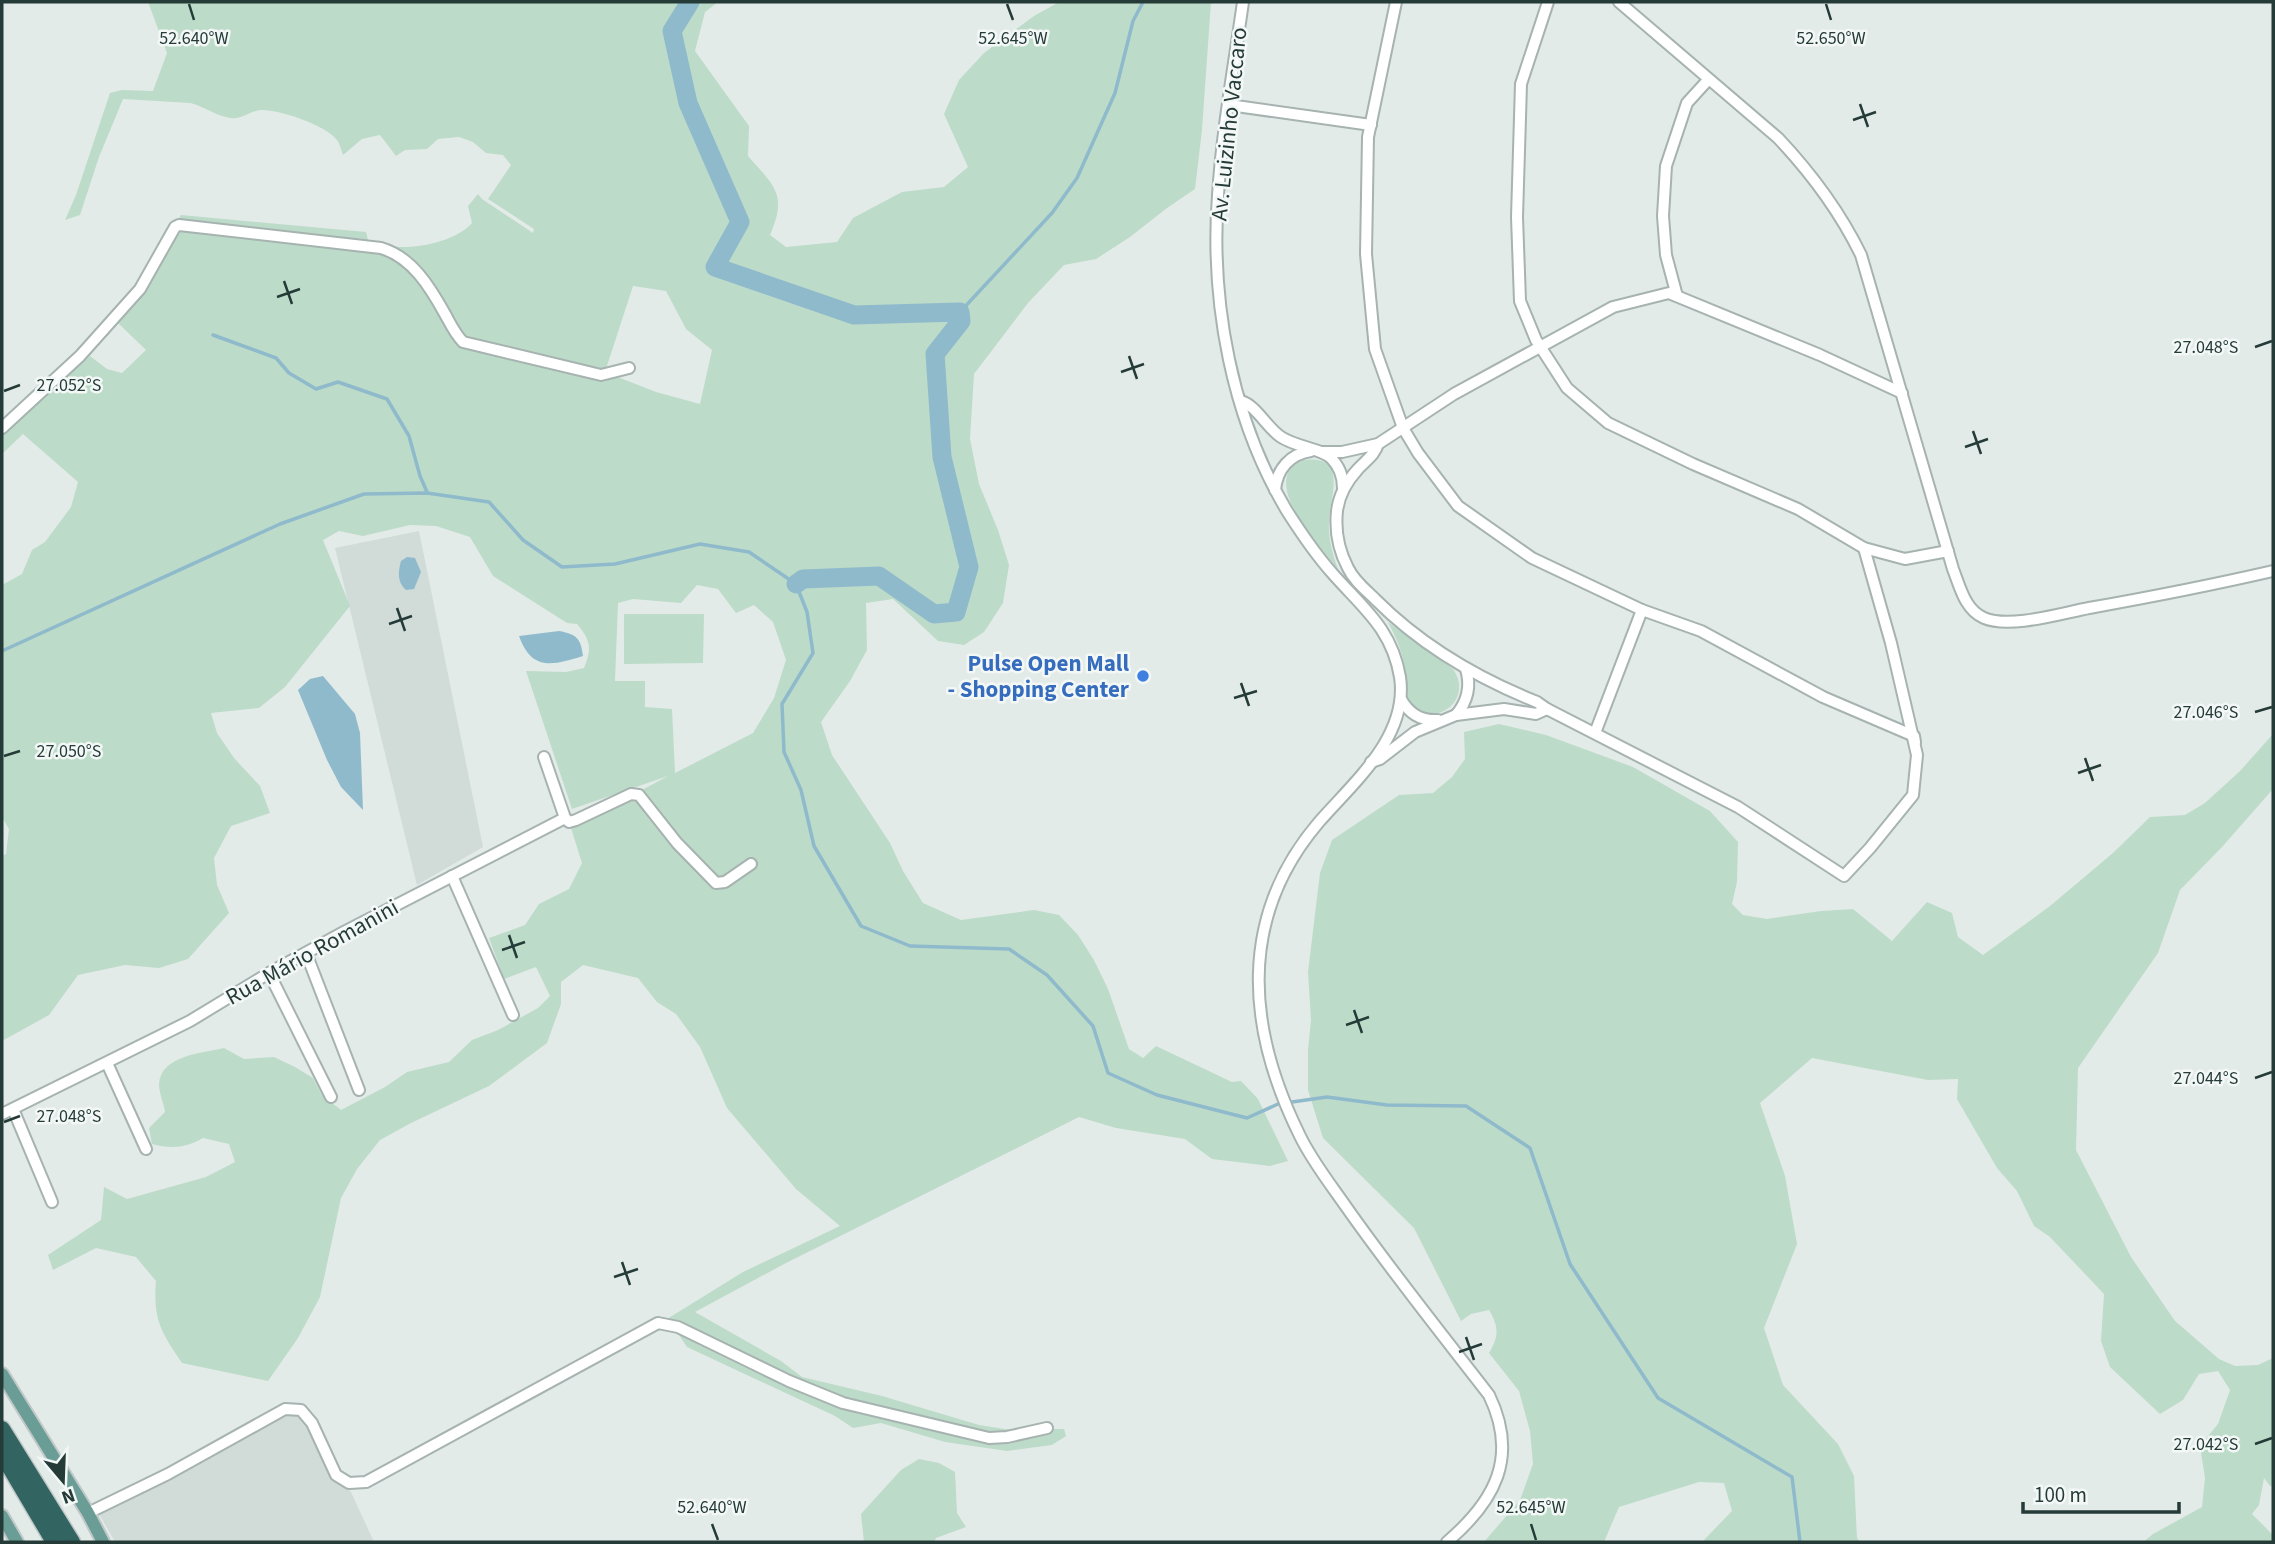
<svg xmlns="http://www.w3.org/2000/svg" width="2275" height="1544" viewBox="0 0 2275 1544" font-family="'Source Sans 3',sans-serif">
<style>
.built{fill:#d1dbd8}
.green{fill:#bddbc9;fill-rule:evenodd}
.water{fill:#8fbacc}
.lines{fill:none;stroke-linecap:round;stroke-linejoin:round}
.stream{stroke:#8fbacc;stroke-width:3.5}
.river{stroke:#8fbacc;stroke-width:19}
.minor-casing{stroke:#a6b3b0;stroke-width:14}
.major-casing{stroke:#c2c8c7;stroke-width:16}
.highway-casing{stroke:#c2c8c7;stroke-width:19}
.minor{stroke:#fff;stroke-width:10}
.major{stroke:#6b9d97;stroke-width:12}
.highway{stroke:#326561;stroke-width:16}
.ticks{fill:none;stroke:#243b38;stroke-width:2.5}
.shop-dot{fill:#3f7fe0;stroke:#f3f8f6;stroke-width:2.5}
.labels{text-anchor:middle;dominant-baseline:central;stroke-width:5;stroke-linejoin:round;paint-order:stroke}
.street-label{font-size:23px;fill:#243b38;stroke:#f3f8f6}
.shop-label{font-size:23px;font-weight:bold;fill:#366cbe;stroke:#f3f8f6;text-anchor:end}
.ticks-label{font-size:18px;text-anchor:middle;fill:#243b38;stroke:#f3f8f6;stroke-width:5;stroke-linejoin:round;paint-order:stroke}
</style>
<rect width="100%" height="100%" fill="#e3ebe9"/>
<g class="built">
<path d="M419,531L483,847L417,885L335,548Z"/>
<path d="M287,1413L299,1414L310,1427L334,1476L351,1492L374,1542H115L99,1514Z"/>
</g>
<g class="green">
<path d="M148,2H718L705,12L695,51L749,126L748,156C774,186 788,194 770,235L786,247L837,242L853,218L902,192L944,187L968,167L944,114L959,80L984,53L1034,16L1059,2H1211L1202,130L1195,189L1167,208L1130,237L1096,259L1064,265L1028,303L974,374L970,439L979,484L998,530L1009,565L1003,603L984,632L964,645L938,641L893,599L866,603L867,650L850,681L821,722L832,755L890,843L903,871L923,903L961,920L1034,910L1059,915L1078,935L1094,960L1108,989L1129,1049L1143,1058L1156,1046L1232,1082L1241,1081L1258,1099L1288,1161L1270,1166L1212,1159L1185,1139L1116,1128L1079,1117L786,1263L695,1312L781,1361L802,1377L882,1396L979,1425L1005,1429H1064L1066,1436L1052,1445L1007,1451L945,1442L881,1423L853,1428L835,1416L687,1347L675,1329L659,1324L743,1272L840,1226L796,1189L727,1108L700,1047L676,1014L657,1002L638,978L583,965L561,982V1004L547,1043L489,1086L411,1123L380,1140L357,1169L341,1198L320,1297L298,1338L268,1381L182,1363C161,1331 153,1321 156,1281L136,1257L96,1248L53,1270L48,1255L101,1220L104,1187L127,1199L206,1177L235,1162L229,1144L203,1138C186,1148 171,1149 152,1144L149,1128L165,1112C164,1104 159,1093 159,1084C161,1055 203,1053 224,1048L244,1059L274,1057L295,1067L313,1078L322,1095L341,1110L385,1087L407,1072L449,1062L472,1040L498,1030L538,1008L550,996L536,967L504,979L489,938L525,925L539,904L569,889L582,863L571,828L668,776L572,809L526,671L566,672L584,668C592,648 591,641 577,624L567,623L493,576L470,537L436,526L410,525L363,536L339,531L323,540L350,606L285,687L259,708L211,713L217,733L234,758L260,786L270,813L231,826L214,858L217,885L229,913L188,959L159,968L125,965L78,975L49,1015L2,1041V856L6,854L9,829L2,817V585L22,574L32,550L45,542L71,507L78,482L23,434L2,454V433L90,356L107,369L122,373L146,350L117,322L181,215L366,232L368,240L366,242C377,243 388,246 399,247C422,248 457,240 472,223L468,206L478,194L482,199L533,233L534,229L488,199L511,165L503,155L486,153L473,142L459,137L438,139L427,149L405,150L396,156L380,135L362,139L343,155C341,150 340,144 337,140C326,125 280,110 262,110C249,110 242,122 226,117C213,114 203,106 190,103L123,99L99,157L80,215L65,220L76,195L110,93L122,90L153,91L167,53ZM633,286L666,291L686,329L712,350L700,404L656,392L605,372ZM697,585L718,589L736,613L754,605L773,622L786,660L774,698L753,733L675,773L672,709L645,707V681H615L618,603L633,599L681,603Z"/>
<path d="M1303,460C1349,454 1330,496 1329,520C1328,537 1332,553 1338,569C1320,547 1256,479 1303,460Z"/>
<path d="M624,614H704L703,663L624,664Z"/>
<path d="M1388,622L1453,669C1476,702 1429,732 1410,701C1404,691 1406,675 1404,663C1401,649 1395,635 1388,622Z"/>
<path d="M1499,724L1546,735L1633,767L1710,811L1738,842L1737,882L1732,904L1743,915L1767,919L1821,911L1853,909L1892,941L1927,902L1952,913L1958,937L1983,955L2050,906L2113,853L2150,817L2185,815L2205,803L2240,771L2273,734V789L2222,847L2180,890L2158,953L2078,1068L2076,1150L2131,1257L2175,1321L2219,1359L2235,1366L2258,1365L2273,1358V1486H2270L2264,1478L2259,1505L2252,1514L2273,1535V1542H2143L2153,1534L2202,1507L2205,1478L2200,1446L2218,1424L2230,1390L2218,1371L2199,1374L2183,1400L2160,1414L2110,1367L2101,1341L2104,1294L2050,1237L2034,1226L2017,1191L1997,1168L1957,1099L1958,1079L1928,1080L1812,1058L1760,1103L1785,1176L1797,1244L1764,1328L1783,1385L1838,1444L1854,1476L1857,1538L1860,1542H1702L1732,1511L1724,1483L1699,1482L1619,1507L1604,1542H1484L1520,1500L1533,1464L1530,1431L1519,1391L1489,1353C1499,1336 1499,1327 1489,1310L1471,1314L1461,1321L1414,1228L1323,1138L1308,1090V1050L1311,1020L1308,972L1320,873L1332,840L1399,795L1433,793L1452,777L1465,759L1464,732Z"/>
<path d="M919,1459L939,1463L955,1472L957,1513L966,1527L936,1538L934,1542H864L861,1514L901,1470Z"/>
</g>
<g class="water">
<path d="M407,557L415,558L421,572L414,589L406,590C397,582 398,572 401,561Z"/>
<path d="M559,631C576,634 581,638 583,656C553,665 532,672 519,636Z"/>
<path d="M323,676L355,714L360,733L363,810L341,787L327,760L298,690L310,679Z"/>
</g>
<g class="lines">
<g class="stream">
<path d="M960,312L1052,213L1077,178L1115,93L1133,21L1143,2"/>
<path d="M213,335L276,358L289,373L316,389L338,382L387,399L409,436L420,476L427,492"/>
<path d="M2,651L280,524L364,494L427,493L489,502L523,540L562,567L615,564L700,544L749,552L796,584L807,612L813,653L782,704L784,752L801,790L814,846L861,926L910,946L1009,949L1047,975L1093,1026L1108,1073L1157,1095L1247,1118L1278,1104L1327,1097L1387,1105L1466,1106L1530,1148L1570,1264L1658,1398L1792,1477L1800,1542"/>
</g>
<path class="river" d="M690,2L672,31L688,103L740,222L715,267L854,315L960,312L961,321L935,354L942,457L969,567L956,612L934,614L879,576L803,579L796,584"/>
<g class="minor-casing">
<g id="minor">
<path d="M1243,2C1234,66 1222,131 1218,195C1210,303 1232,419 1287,511C1301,533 1316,555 1333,574C1363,608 1392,629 1400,677C1409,736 1354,782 1319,822C1237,918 1247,1029 1300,1136C1312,1161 1331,1185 1347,1208C1392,1272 1441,1333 1489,1395C1519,1457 1495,1501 1447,1542"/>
<path d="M1396,2L1368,137L1366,254L1375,349L1403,428L1418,453L1458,506L1532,558L1642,610L1701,631L1823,697L1914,736L1915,742"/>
<path d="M1548,2L1521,84L1517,217L1520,301L1536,340L1567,388L1608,423L1693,464L1798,509L1864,548L1905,559L1948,551"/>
<path d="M1619,2L1778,138C1811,173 1840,212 1861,255L1953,569C1960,587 1965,610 1984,618C2010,629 2062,613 2089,608C2151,597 2212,585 2273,571"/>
<path d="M1229,105L1371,125"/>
<path d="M1677,296L1666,255L1663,216L1666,166L1687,103L1708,80"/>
<path d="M1241,401C1257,406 1266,427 1281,437C1296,447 1320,448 1331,458C1339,466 1343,477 1343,488"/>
<path d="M2,428L80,356L140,289L175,227L179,225L381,248C412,257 430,287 445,314C450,323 455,334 463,342L601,375L629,368"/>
<path d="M1378,444C1375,455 1365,461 1358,469C1347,481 1339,494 1337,511C1335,530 1339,551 1348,568C1354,581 1366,590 1376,600C1422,646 1477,678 1537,702L1547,709L1738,807L1844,876L1870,848L1913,795L1917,755L1891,643L1864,548"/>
<path d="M1321,452H1342L1378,444L1454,394L1613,307L1669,293L1820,355L1902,393"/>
<path d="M1275,490C1277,469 1290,454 1311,451"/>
<path d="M1401,699C1409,714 1421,721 1438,720"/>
<path d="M1456,715C1468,701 1471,686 1466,669"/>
<path d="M1595,733L1642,610"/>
<path d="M1371,762L1380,759L1415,732L1456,715L1504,709L1536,714L1547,709"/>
<path d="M565,818L569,822L576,820L631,794L639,795L677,843L716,883L725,882L751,864"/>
<path d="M452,876L513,1015"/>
<path d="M306,953L359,1090"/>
<path d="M269,973L331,1097"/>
<path d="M107,1063L146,1149"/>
<path d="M13,1109L52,1202"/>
<path d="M2,1114L190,1021L269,973L344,932L565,818L544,757"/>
<path d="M88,1513L168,1474L285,1409L301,1410L312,1423L336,1475L349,1483L366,1482L658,1323L678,1327L789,1381L843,1403L989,1438L1007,1437L1047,1428"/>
</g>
</g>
<g class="major-casing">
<g id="major">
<path d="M2,1374L88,1513L103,1542"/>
<path d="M2,1516L17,1542"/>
</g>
</g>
<g class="highway-casing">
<g id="highway">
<path d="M2,1429L72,1542"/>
<path d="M2,1454L54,1542"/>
</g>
</g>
<use href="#minor" class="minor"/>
<use href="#major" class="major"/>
<use href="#highway" class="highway"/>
</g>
<path class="ticks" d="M189,4L194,20M1007,4L1013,20M1826,4L1831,20M1860,104L1868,127M1853,120L1876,112M284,281L292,304M277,297L300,289M2255,347L2272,341M1129,356L1137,379M1121,372L1144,364M4,391L20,385M1973,431L1981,454M1965,447L1988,439M397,608L405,631M389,624L412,616M1241,683L1249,706M1234,698L1257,691M2255,712L2272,707M4,756L20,751M2085,758L2093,781M2078,773L2101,765M509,935L517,958M502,950L525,942M1354,1010L1362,1033M1346,1025L1369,1017M2255,1078L2272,1072M4,1122L20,1116M622,1262L630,1285M614,1277L638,1269M1466,1337L1474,1360M1459,1352L1482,1344M2255,1444L2272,1438M712,1524L718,1540M1531,1524L1536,1540"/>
<circle class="shop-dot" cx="1143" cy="676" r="7"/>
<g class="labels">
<g class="street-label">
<text transform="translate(1229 124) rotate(-84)">Av. Luizinho Vaccaro</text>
<text transform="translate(312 952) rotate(-29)">Rua Mário Romanini</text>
</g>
<g class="shop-label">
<text x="1129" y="663">Pulse Open Mall<tspan x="1129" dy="26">- Shopping Center</tspan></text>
</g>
</g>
<g class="ticks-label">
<text x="194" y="44">52.640°W</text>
<text x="1013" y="44">52.645°W</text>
<text x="1831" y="44">52.650°W</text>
<text x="2206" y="353">27.048°S</text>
<text x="69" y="391">27.052°S</text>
<text x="2206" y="718">27.046°S</text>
<text x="69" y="757">27.050°S</text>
<text x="2206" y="1084">27.044°S</text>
<text x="69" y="1122">27.048°S</text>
<text x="2206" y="1450">27.042°S</text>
<text x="712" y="1513">52.640°W</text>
<text x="1531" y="1513">52.645°W</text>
</g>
<rect width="2275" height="1544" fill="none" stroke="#243b38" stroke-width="7"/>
<g transform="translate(63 1481) rotate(161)" stroke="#f3f8f6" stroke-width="5" paint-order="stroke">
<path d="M0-5L12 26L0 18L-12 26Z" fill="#243b38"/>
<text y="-10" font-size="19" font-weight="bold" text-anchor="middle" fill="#243b38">N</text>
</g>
<path d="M2023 1502v10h156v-10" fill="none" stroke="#243b38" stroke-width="3.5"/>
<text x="2034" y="1502" font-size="21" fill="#243b38" stroke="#f3f8f6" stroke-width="5" paint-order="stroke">100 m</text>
</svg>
